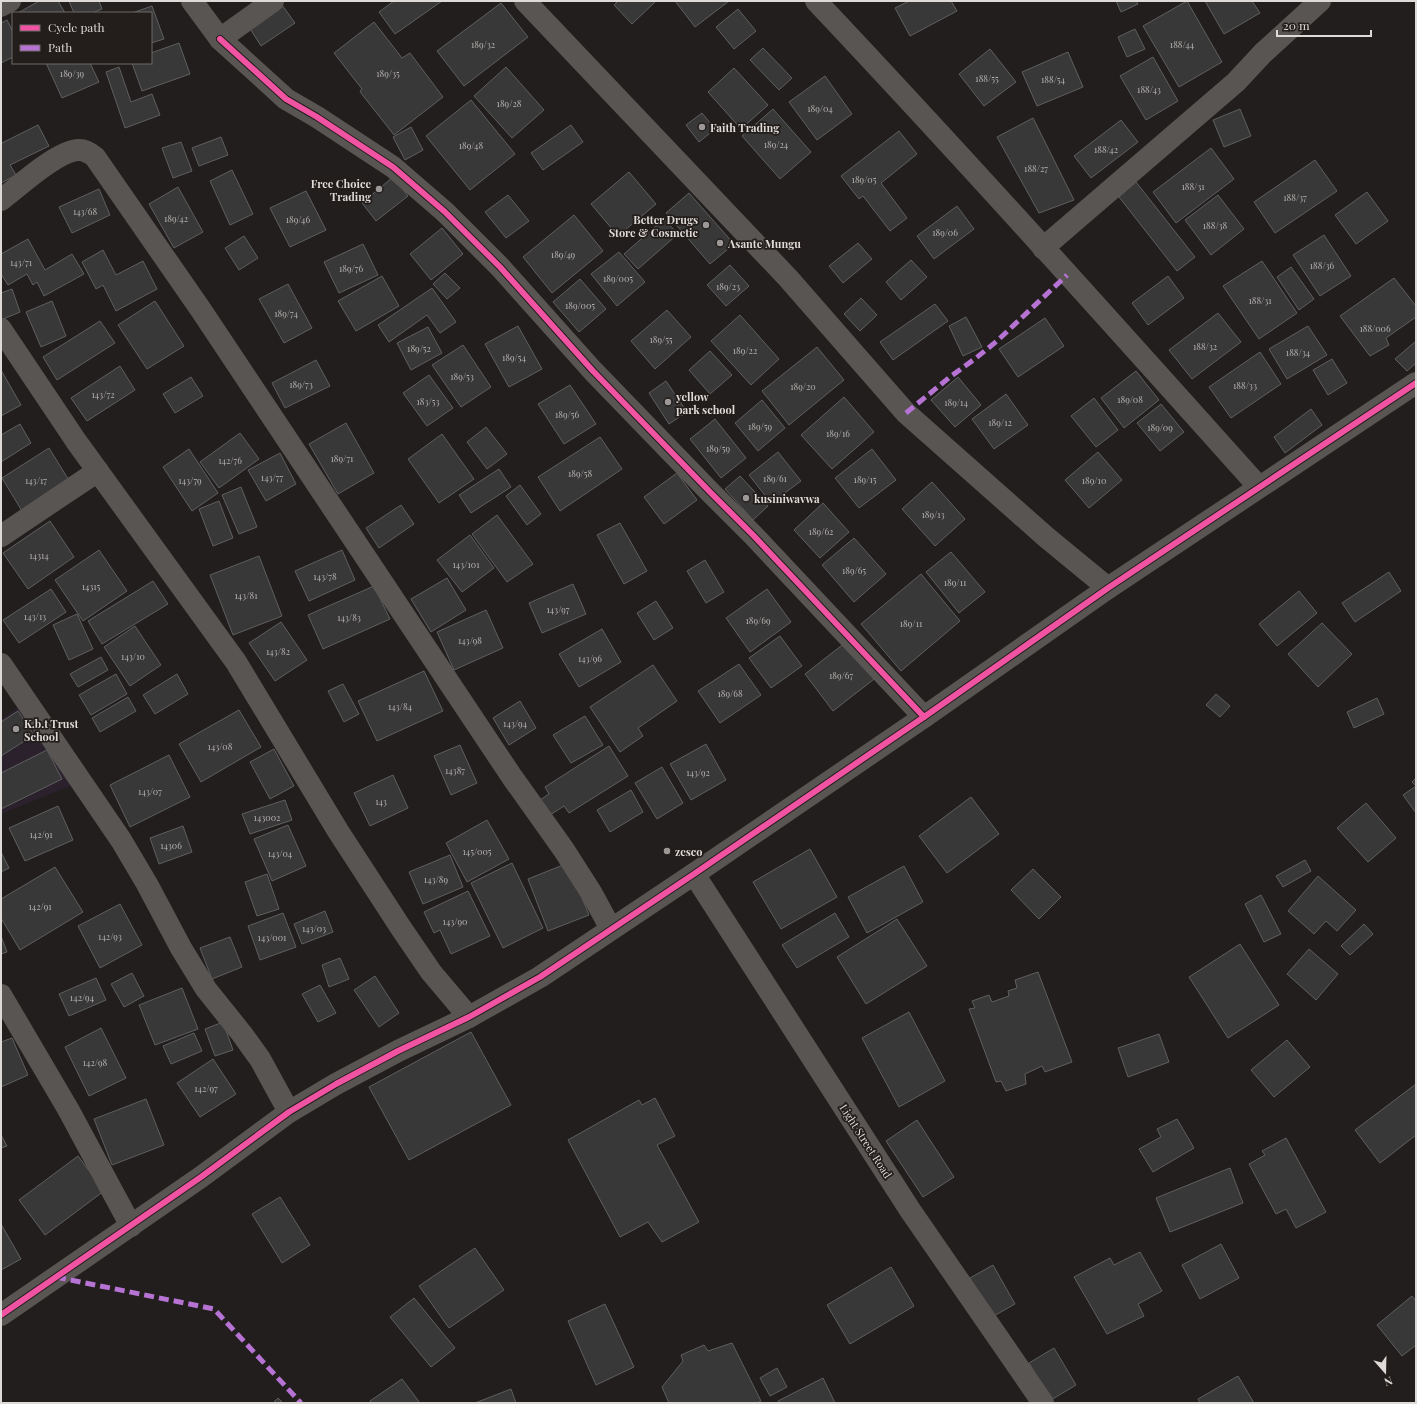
<svg xmlns="http://www.w3.org/2000/svg" width="1417" height="1404" viewBox="0 0 1417 1404" font-family="'Playfair Display',serif">
<style>
.education{fill:#2b212d}
.building{fill:#393838;stroke:#605f60}
.lines{fill:none;stroke-linecap:round;stroke-linejoin:round}
.minor{stroke:#595553;stroke-width:22}
.quiet{stroke:#b673d3;stroke-width:5;stroke-dasharray:10 5;stroke-linecap:butt}
.cycleway-casing{stroke:#231d1b;stroke-width:8}
.cycleway{stroke:#f153a3;stroke-width:6}
.poi-dot{fill:#9c9897;stroke:#231d1b;stroke-width:1.5}
.labels{text-anchor:middle;dominant-baseline:central;stroke-width:3.5;stroke-linejoin:round;paint-order:stroke}
.number-label{font-size:9px;fill:#b5b2b0}
.poi-label{font-size:11px;font-weight:bold;fill:#dedad8;stroke:#231d1b;text-anchor:start}
.street-label{font-size:11px;fill:#dedad8;stroke:#231d1b}
</style>
<rect width="100%" height="100%" fill="#211e1d"/>
<path class="education" d="M21,706L73,785L1,814V719Z"/>
<g class="building">
<path d="M39,1H58L65,13H18Z"/>
<path d="M69,1H99L102,9L92,13H74Z"/>
<path d="M394,1H442L395,34L379,12Z"/>
<path d="M618,1H656L632,24L614,5Z"/>
<path d="M675,1H729L695,27Z"/>
<path d="M909,1H951L957,11L910,36L895,8Z"/>
<path d="M1116,1H1136L1138,4L1121,12Z"/>
<path d="M1187,1L1222,62L1179,87L1143,26Z"/>
<path d="M1205,1H1252L1260,13L1224,34Z"/>
<path d="M501,3L528,37L464,86L437,51Z"/>
<path d="M282,5L295,23L261,46L249,27Z"/>
<path d="M152,6L164,39L151,43V13H132Z"/>
<path d="M738,9L756,31L734,49L716,27Z"/>
<path d="M7,20L13,32V57L1,63V23Z"/>
<path d="M374,22L402,58L410,53L443,97L394,135L361,93L360,91L362,89L334,53Z"/>
<path d="M1135,29L1145,49L1127,57L1118,37Z"/>
<path d="M179,43L190,74L142,91L132,63H151V53Z"/>
<path d="M763,48L792,78L779,90L750,60Z"/>
<path d="M990,49L1016,82L984,106L959,74Z"/>
<path d="M1068,52L1083,87L1037,106L1022,72Z"/>
<path d="M1153,57L1178,101L1146,120L1120,76Z"/>
<path d="M46,63H90L99,82L62,98Z"/>
<path d="M119,67L131,102L152,94L160,115L125,128L106,72Z"/>
<path d="M506,67L544,110L512,138L474,96Z"/>
<path d="M734,68L768,105L741,129L708,92Z"/>
<path d="M825,76L852,114L817,140L789,102Z"/>
<path d="M471,100L515,154L470,190L426,136Z"/>
<path d="M773,109L811,152L780,179L742,136Z"/>
<path d="M1240,109L1251,136L1224,147L1213,120Z"/>
<path d="M702,113L715,129L699,142L686,125Z"/>
<path d="M1033,118L1074,200L1039,213L997,137Z"/>
<path d="M1121,120L1138,142L1091,178L1074,156Z"/>
<path d="M38,125L49,146L10,165L16,175L1,183V142L2,143Z"/>
<path d="M571,125L583,142L543,170L531,153Z"/>
<path d="M411,127L423,150L405,160L393,137Z"/>
<path d="M899,131L917,154L881,183L907,218L890,231L863,196L859,199L841,176Z"/>
<path d="M221,137L228,155L199,166L192,148Z"/>
<path d="M181,142L192,171L173,178L162,148Z"/>
<path d="M1211,148L1234,179L1176,223L1153,192Z"/>
<path d="M1315,160L1337,191L1275,233L1254,202Z"/>
<path d="M232,170L253,214L230,225L210,181Z"/>
<path d="M629,172L656,204L618,236L591,204Z"/>
<path d="M393,177L408,196L376,221L362,203Z"/>
<path d="M1136,182L1195,257L1177,271L1119,197Z"/>
<path d="M178,187L203,232L174,248L149,204Z"/>
<path d="M99,189L110,215L72,233L59,207Z"/>
<path d="M306,191L326,230L290,247L270,208Z"/>
<path d="M1367,192L1388,221L1356,244L1335,215Z"/>
<path d="M689,193L734,244L710,264L666,213Z"/>
<path d="M508,195L529,221L506,238L485,212Z"/>
<path d="M1218,195L1244,229L1211,255L1185,220Z"/>
<path d="M957,206L974,229L934,259L917,236Z"/>
<path d="M574,215L603,251L552,293L523,257Z"/>
<path d="M664,219L678,234L638,269L624,254Z"/>
<path d="M442,228L463,254L431,280L410,254Z"/>
<path d="M1324,235L1351,276L1320,296L1293,255Z"/>
<path d="M244,236L258,258L239,270L225,248Z"/>
<path d="M28,239L45,270L72,254L84,274L44,296L37,282L33,285L27,274L8,285L1,274V254Z"/>
<path d="M858,243L872,259L843,283L829,266Z"/>
<path d="M363,244L378,275L339,293L324,262Z"/>
<path d="M103,250L116,275L143,261L157,289L116,311L103,285L96,289L82,262Z"/>
<path d="M619,252L645,282L617,306L591,274Z"/>
<path d="M911,260L927,277L901,300L886,282Z"/>
<path d="M1262,261L1297,313L1259,339L1223,286Z"/>
<path d="M730,265L749,286L726,306L707,285Z"/>
<path d="M1291,267L1314,299L1299,310L1277,277Z"/>
<path d="M445,273L460,288L447,299L433,284Z"/>
<path d="M382,276L399,306L356,331L338,301Z"/>
<path d="M1168,276L1184,298L1148,325L1132,303Z"/>
<path d="M1394,278L1416,306V317L1386,338L1389,345L1370,356L1340,316Z"/>
<path d="M580,279L606,309L579,332L553,302Z"/>
<path d="M288,284L312,328L284,343L259,299Z"/>
<path d="M432,288L456,322L440,333L427,315L389,342L378,325Z"/>
<path d="M12,289L20,312L1,320V293Z"/>
<path d="M861,298L877,315L860,331L844,314Z"/>
<path d="M52,301L66,336L41,347L26,312Z"/>
<path d="M155,301L184,346L147,369L118,325Z"/>
<path d="M935,304L948,321L893,360L880,342Z"/>
<path d="M667,310L691,337L655,369L631,341Z"/>
<path d="M1218,313L1241,342L1192,379L1169,350Z"/>
<path d="M740,315L779,359L751,385L711,341Z"/>
<path d="M966,317L982,347L963,356L949,326Z"/>
<path d="M1045,318L1064,346L1018,377L999,349Z"/>
<path d="M100,321L115,343L57,380L43,357Z"/>
<path d="M518,326L542,369L509,387L485,344Z"/>
<path d="M1308,326L1327,355L1287,379L1269,349Z"/>
<path d="M428,327L442,353L411,370L397,343Z"/>
<path d="M1416,341V363L1407,371L1395,359Z"/>
<path d="M463,345L491,387L461,407L432,365Z"/>
<path d="M817,347L844,380L789,425L762,391Z"/>
<path d="M710,351L732,375L710,394L689,370Z"/>
<path d="M1260,352L1281,384L1231,418L1209,387Z"/>
<path d="M1332,359L1347,383L1328,395L1313,370Z"/>
<path d="M316,360L330,386L285,408L272,383Z"/>
<path d="M120,366L135,390L87,421L71,398Z"/>
<path d="M1,370L21,405L1,416Z"/>
<path d="M1136,371L1159,400L1124,428L1101,398Z"/>
<path d="M429,375L453,408L427,426L403,393Z"/>
<path d="M191,377L203,396L175,413L163,394Z"/>
<path d="M958,377L981,405L955,427L931,400Z"/>
<path d="M666,381L687,412L669,424L649,393Z"/>
<path d="M570,385L596,424L564,444L538,404Z"/>
<path d="M1006,394L1028,425L994,449L972,419Z"/>
<path d="M844,397L874,432L832,469L801,435Z"/>
<path d="M1094,398L1118,430L1096,447L1071,416Z"/>
<path d="M762,400L785,428L758,451L735,423Z"/>
<path d="M1161,404L1184,432L1160,451L1137,423Z"/>
<path d="M1311,409L1322,425L1285,453L1274,437Z"/>
<path d="M715,419L746,458L721,478L690,439Z"/>
<path d="M346,423L374,473L338,494L309,444Z"/>
<path d="M20,424L31,443L1,462V435Z"/>
<path d="M486,427L507,454L487,469L467,442Z"/>
<path d="M240,433L259,459L219,488L200,462Z"/>
<path d="M442,434L474,479L439,503L408,459Z"/>
<path d="M600,437L622,469L560,511L538,477Z"/>
<path d="M49,448L70,482L22,511L2,478Z"/>
<path d="M189,449L218,493L192,511L163,467Z"/>
<path d="M872,449L896,480L859,508L835,478Z"/>
<path d="M778,452L801,481L771,503L749,475Z"/>
<path d="M1098,452L1122,480L1089,508L1065,480Z"/>
<path d="M280,453L296,484L266,501L248,470Z"/>
<path d="M499,469L511,487L471,513L459,495Z"/>
<path d="M677,473L697,500L664,524L644,497Z"/>
<path d="M740,476L768,506L753,520L725,489Z"/>
<path d="M932,482L965,519L935,546L902,509Z"/>
<path d="M520,485L541,514L527,525L506,496Z"/>
<path d="M241,487L257,527L239,534L222,495Z"/>
<path d="M219,501L233,538L213,546L199,509Z"/>
<path d="M823,503L849,532L820,558L794,530Z"/>
<path d="M401,505L414,524L379,548L366,528Z"/>
<path d="M497,515L533,564L507,582L472,534Z"/>
<path d="M50,521L74,557L28,589L3,553Z"/>
<path d="M620,523L647,571L624,584L597,535Z"/>
<path d="M470,535L494,568L462,592L437,560Z"/>
<path d="M854,538L886,574L854,602L822,565Z"/>
<path d="M99,550L127,591L83,621L55,580Z"/>
<path d="M342,550L355,580L309,601L295,571Z"/>
<path d="M951,552L985,592L959,613L926,572Z"/>
<path d="M259,556L282,616L233,635L210,575Z"/>
<path d="M705,560L724,592L706,603L687,571Z"/>
<path d="M1389,572L1401,591L1355,622L1342,603Z"/>
<path d="M921,574L960,621L901,671L861,624Z"/>
<path d="M447,578L466,610L431,632L411,599Z"/>
<path d="M153,581L168,604L102,644L88,621Z"/>
<path d="M573,584L586,614L542,633L529,603Z"/>
<path d="M374,586L390,619L323,649L308,615Z"/>
<path d="M51,589L66,612L19,643L3,620Z"/>
<path d="M767,589L791,622L750,652L726,618Z"/>
<path d="M1299,591L1317,613L1277,646L1259,624Z"/>
<path d="M656,601L673,628L654,640L637,613Z"/>
<path d="M486,610L503,648L454,670L437,632Z"/>
<path d="M77,614L93,649L69,660L53,625Z"/>
<path d="M281,622L307,660L275,681L249,643Z"/>
<path d="M1322,623L1352,654L1318,687L1288,654Z"/>
<path d="M135,626L161,665L130,686L104,647Z"/>
<path d="M602,629L621,662L579,687L559,654Z"/>
<path d="M780,636L802,666L771,688L749,658Z"/>
<path d="M850,639L878,676L833,711L805,674Z"/>
<path d="M101,657L108,670L78,687L70,674Z"/>
<path d="M739,664L761,695L720,723L698,691Z"/>
<path d="M653,665L677,701L638,728L643,736L620,752L590,707Z"/>
<path d="M424,671L443,711L377,741L358,701Z"/>
<path d="M116,674L127,694L91,715L79,695Z"/>
<path d="M177,674L188,694L155,714L143,695Z"/>
<path d="M343,684L359,714L344,722L328,691Z"/>
<path d="M1216,694L1230,706L1220,717L1206,705Z"/>
<path d="M128,697L136,711L100,732L92,718Z"/>
<path d="M1377,698L1384,714L1354,728L1347,712Z"/>
<path d="M520,701L536,728L509,745L493,718Z"/>
<path d="M239,710L261,747L201,782L179,744Z"/>
<path d="M18,711L34,735L1,756V722Z"/>
<path d="M585,716L603,745L571,763L553,735Z"/>
<path d="M706,744L726,780L691,800L670,764Z"/>
<path d="M460,745L477,783L451,795L434,756Z"/>
<path d="M609,746L628,776L569,813L564,806L550,815L540,800L549,794L545,787Z"/>
<path d="M274,749L294,786L270,799L250,762Z"/>
<path d="M47,750L62,779L1,809V773Z"/>
<path d="M169,755L190,797L130,827L110,785Z"/>
<path d="M662,767L683,803L657,819L635,783Z"/>
<path d="M393,775L408,808L370,826L354,793Z"/>
<path d="M1416,778V813L1403,795L1416,786L1412,782Z"/>
<path d="M631,790L643,812L610,832L597,810Z"/>
<path d="M971,797L999,834L947,873L919,836Z"/>
<path d="M285,800L292,820L250,834L242,814Z"/>
<path d="M1366,803L1396,838L1368,862L1337,828Z"/>
<path d="M58,806L73,840L25,861L9,828Z"/>
<path d="M487,820L509,859L467,882L446,843Z"/>
<path d="M288,825L306,866L272,881L254,839Z"/>
<path d="M183,826L192,852L159,864L150,838Z"/>
<path d="M810,849L837,897L781,929L753,882Z"/>
<path d="M1,852L9,868L1,872Z"/>
<path d="M450,855L463,887L423,904L409,872Z"/>
<path d="M1305,860L1311,871L1283,887L1276,876Z"/>
<path d="M512,863L543,928L503,948L471,883Z"/>
<path d="M568,863L589,915L548,931L528,879Z"/>
<path d="M904,866L923,902L867,933L848,897Z"/>
<path d="M55,867L83,912L20,950L1,918V899Z"/>
<path d="M1033,869L1061,897L1039,919L1011,890Z"/>
<path d="M267,874L279,909L257,916L245,882Z"/>
<path d="M1318,876L1356,910L1337,931L1326,921L1314,934L1288,911Z"/>
<path d="M468,891L490,936L451,954L440,930L434,933L424,912Z"/>
<path d="M1261,895L1281,934L1264,942L1245,904Z"/>
<path d="M120,904L142,945L100,968L78,926Z"/>
<path d="M325,911L333,932L302,944L294,924Z"/>
<path d="M283,913L296,947L260,960L248,926Z"/>
<path d="M835,913L849,937L797,968L782,945Z"/>
<path d="M897,919L927,966L866,1004L837,957Z"/>
<path d="M1364,924L1373,934L1350,955L1341,946Z"/>
<path d="M1,936L7,952L1,954Z"/>
<path d="M230,937L242,967L212,979L200,948Z"/>
<path d="M1240,944L1279,1005L1228,1038L1189,977Z"/>
<path d="M1309,949L1338,974L1316,1000L1287,974Z"/>
<path d="M340,958L349,979L329,987L322,965Z"/>
<path d="M1038,972L1072,1062L1045,1072L1042,1066L1025,1074L1026,1084L1006,1091L1001,1081L996,1082L969,1009L975,1008L972,1001L989,995L992,1002L1009,996L1008,991L1017,988L1015,980Z"/>
<path d="M132,973L144,996L124,1007L111,984Z"/>
<path d="M375,976L399,1013L379,1027L354,990Z"/>
<path d="M96,978L106,1000L69,1016L59,994Z"/>
<path d="M320,985L336,1013L318,1022L302,994Z"/>
<path d="M182,988L198,1029L155,1045L139,1005Z"/>
<path d="M909,1012L945,1081L899,1107L862,1038Z"/>
<path d="M223,1022L233,1050L215,1056L205,1029Z"/>
<path d="M101,1028L126,1078L89,1096L65,1047Z"/>
<path d="M471,1032L511,1105L409,1160L369,1087Z"/>
<path d="M194,1033L202,1051L171,1064L163,1046Z"/>
<path d="M1159,1034L1169,1062L1128,1077L1118,1048Z"/>
<path d="M12,1038L28,1075L1,1087V1042Z"/>
<path d="M1287,1040L1310,1067L1274,1097L1251,1070Z"/>
<path d="M213,1059L236,1094L200,1117L177,1083Z"/>
<path d="M1416,1084V1135L1380,1163L1355,1130Z"/>
<path d="M655,1098L675,1136L657,1145L699,1222L662,1242L648,1222L620,1237L568,1140L639,1100L642,1105Z"/>
<path d="M146,1099L164,1145L112,1165L94,1119Z"/>
<path d="M1177,1119L1194,1148L1153,1172L1139,1149L1161,1137L1157,1129Z"/>
<path d="M917,1120L954,1177L923,1197L886,1141Z"/>
<path d="M1,1135L7,1146L1,1148Z"/>
<path d="M1286,1138L1326,1212L1296,1228L1286,1209L1276,1214L1249,1164L1265,1155L1262,1151Z"/>
<path d="M78,1156L104,1191L45,1235L19,1200Z"/>
<path d="M1230,1168L1243,1203L1170,1232L1156,1198Z"/>
<path d="M280,1197L310,1245L282,1263L252,1214Z"/>
<path d="M1,1224L21,1259L1,1270Z"/>
<path d="M1221,1244L1239,1278L1200,1299L1182,1265Z"/>
<path d="M475,1248L504,1290L449,1328L419,1286Z"/>
<path d="M1140,1252L1162,1291L1138,1304L1144,1316L1107,1334L1074,1277L1110,1258L1114,1265Z"/>
<path d="M993,1265L1015,1304L992,1317L970,1278Z"/>
<path d="M891,1267L914,1306L850,1344L827,1305Z"/>
<path d="M1412,1296L1416,1301V1345L1402,1356L1377,1325Z"/>
<path d="M414,1298L455,1348L431,1367L390,1317Z"/>
<path d="M605,1304L634,1367L596,1385L568,1321Z"/>
<path d="M732,1343L761,1401L757,1403H669L662,1387L683,1361L681,1355L704,1345L708,1351Z"/>
<path d="M1054,1348L1076,1385L1051,1400L1029,1363Z"/>
<path d="M777,1368L787,1387L770,1396L760,1378Z"/>
<path d="M1238,1376L1254,1403H1200L1198,1399Z"/>
<path d="M823,1378L835,1403H779L778,1401Z"/>
<path d="M402,1379L420,1403H371L370,1401Z"/>
<path d="M511,1389L516,1403H475Z"/>
<path d="M278,1398L283,1403H273Z"/>
</g>
<g class="lines">
<g class="minor">
<path d="M192,1L220,39L273,1"/>
<path d="M525,1L788,278L906,413L1046,537L1108,588"/>
<path d="M816,1C966,160 1113,324 1259,487"/>
<path d="M1,6L10,1"/>
<path d="M220,39L286,99L317,117L393,167L445,212L500,267L593,371L711,493L753,535L924,717L1108,588L1416,383"/>
<path d="M1,200C18,187 58,150 79,150C85,150 90,153 95,157L201,310L512,777L564,850L592,894L611,929"/>
<path d="M1043,248L1236,82L1263,53L1320,1"/>
<path d="M1,329L76,441L236,662L338,831L401,928L431,972L469,1017"/>
<path d="M1,536L98,471"/>
<path d="M1,664L121,840L147,884L181,948L206,989L242,1034L260,1059L289,1112"/>
<path d="M694,874L910,1210L1043,1403"/>
<path d="M1,995L68,1109L131,1226"/>
<path d="M1,1315L201,1177L289,1112L336,1084L398,1051L469,1017L540,977L694,874L924,717"/>
</g>
<g class="quiet">
<path d="M906,413L950,377L976,358L997,341L1067,275"/>
<path d="M56,1277L214,1309L301,1403"/>
</g>
<g class="cycleway-casing">
<g id="cycleway">
<path d="M220,39L286,99L317,117L393,167L445,212L500,267L593,371L711,493L753,535L924,717L1108,588L1416,383"/>
<path d="M1,1315L201,1177L289,1112L336,1084L398,1051L469,1017L540,977L694,874L924,717"/>
</g>
</g>
<use href="#cycleway" class="cycleway"/>
</g>
<g class="poi-dot">
<circle cx="702" cy="127" r="4"/>
<circle cx="379" cy="189" r="4"/>
<circle cx="706" cy="225" r="4"/>
<circle cx="720" cy="243" r="4"/>
<circle cx="668" cy="402" r="4"/>
<circle cx="746" cy="498" r="4"/>
<circle cx="16" cy="729" r="4"/>
<circle cx="667" cy="851" r="4"/>
</g>
<g class="labels">
<g class="number-label">
<text x="483" y="44">189/32</text>
<text x="1182" y="44">188/44</text>
<text x="72" y="73">189/39</text>
<text x="388" y="73">189/35</text>
<text x="987" y="78">188/55</text>
<text x="1053" y="79">188/54</text>
<text x="1149" y="89">188/43</text>
<text x="509" y="103">189/28</text>
<text x="820" y="108">189/04</text>
<text x="776" y="144">189/24</text>
<text x="471" y="145">189/48</text>
<text x="1106" y="149">188/42</text>
<text x="1036" y="168">188/27</text>
<text x="864" y="179">189/05</text>
<text x="1193" y="186">188/31</text>
<text x="1295" y="197">188/37</text>
<text x="85" y="211">143/68</text>
<text x="176" y="218">189/42</text>
<text x="298" y="219">189/46</text>
<text x="1215" y="225">188/38</text>
<text x="945" y="232">189/06</text>
<text x="563" y="254">189/49</text>
<text x="21" y="262">143/71</text>
<text x="1322" y="265">188/36</text>
<text x="351" y="268">189/76</text>
<text x="618" y="278">189/005</text>
<text x="728" y="286">189/23</text>
<text x="1260" y="300">188/31</text>
<text x="580" y="305">189/005</text>
<text x="286" y="313">189/74</text>
<text x="1375" y="328">188/006</text>
<text x="661" y="339">189/55</text>
<text x="1205" y="346">188/32</text>
<text x="419" y="348">189/52</text>
<text x="745" y="350">189/22</text>
<text x="1298" y="352">188/34</text>
<text x="514" y="357">189/54</text>
<text x="462" y="376">189/53</text>
<text x="301" y="384">189/73</text>
<text x="1245" y="385">188/33</text>
<text x="803" y="386">189/20</text>
<text x="103" y="394">143/72</text>
<text x="1130" y="399">189/08</text>
<text x="428" y="401">183/53</text>
<text x="956" y="402">189/14</text>
<text x="567" y="414">189/56</text>
<text x="1000" y="422">189/12</text>
<text x="760" y="426">189/59</text>
<text x="1160" y="427">189/09</text>
<text x="838" y="433">189/16</text>
<text x="718" y="448">189/59</text>
<text x="342" y="458">189/71</text>
<text x="230" y="460">142/76</text>
<text x="580" y="473">189/58</text>
<text x="272" y="477">143/77</text>
<text x="775" y="478">189/61</text>
<text x="865" y="479">189/15</text>
<text x="36" y="480">143/17</text>
<text x="190" y="480">143/79</text>
<text x="1094" y="480">189/10</text>
<text x="933" y="514">189/13</text>
<text x="821" y="531">189/62</text>
<text x="39" y="555">14314</text>
<text x="466" y="564">143/101</text>
<text x="854" y="570">189/65</text>
<text x="325" y="576">143/78</text>
<text x="955" y="582">189/11</text>
<text x="91" y="586">14315</text>
<text x="246" y="595">143/81</text>
<text x="558" y="609">143/97</text>
<text x="35" y="616">143/13</text>
<text x="349" y="617">143/83</text>
<text x="758" y="620">189/69</text>
<text x="911" y="623">189/11</text>
<text x="470" y="640">143/98</text>
<text x="278" y="651">143/82</text>
<text x="133" y="656">143/10</text>
<text x="590" y="658">143/96</text>
<text x="841" y="675">189/67</text>
<text x="730" y="693">189/68</text>
<text x="400" y="706">143/84</text>
<text x="515" y="723">143/94</text>
<text x="220" y="746">143/08</text>
<text x="455" y="770">14387</text>
<text x="698" y="772">143/92</text>
<text x="150" y="791">143/07</text>
<text x="381" y="801">143</text>
<text x="267" y="817">143002</text>
<text x="41" y="834">142/91</text>
<text x="171" y="845">14306</text>
<text x="477" y="851">145/005</text>
<text x="280" y="853">143/04</text>
<text x="436" y="879">143/89</text>
<text x="40" y="906">142/91</text>
<text x="455" y="921">143/90</text>
<text x="314" y="928">143/03</text>
<text x="110" y="936">142/93</text>
<text x="272" y="937">143/001</text>
<text x="82" y="997">142/94</text>
<text x="95" y="1062">142/98</text>
<text x="206" y="1088">142/97</text>
</g>
<g class="poi-label">
<text x="710" y="127">Faith Trading</text>
<text x="371" y="183" text-anchor="end">Free Choice<tspan x="371" dy="13">Trading</tspan></text>
<text x="698" y="219" text-anchor="end">Better Drugs<tspan x="698" dy="13">Store &amp; Cosmetic</tspan></text>
<text x="728" y="243">Asante Mungu</text>
<text x="676" y="396">yellow<tspan x="676" dy="13">park school</tspan></text>
<text x="754" y="498">kusiniwavwa</text>
<text x="24" y="723">K.b.t Trust<tspan x="24" dy="13">School</tspan></text>
<text x="675" y="851">zesco</text>
</g>
<g class="street-label">
<text transform="translate(866 1141) rotate(57)">Light Street Road</text>
</g>
</g>
<rect width="1417" height="1404" fill="none" stroke="#dedad8" stroke-width="4"/>
<rect x="12" y="12" width="140" height="52" fill="#231d1b" stroke="#6e6967"/>
<rect x="20" y="25" width="20" height="6" fill="#f153a3" stroke="#6e6967"/>
<text x="48" y="32" font-size="12" fill="#dedad8">Cycle path</text>
<rect x="20" y="45" width="20" height="6" fill="#b673d3" stroke="#6e6967"/>
<text x="48" y="52" font-size="12" fill="#dedad8">Path</text>
<g transform="translate(1385 1372) rotate(160)" stroke="#231d1b" stroke-width="3" paint-order="stroke">
<path d="M0-3L7 15L0 10L-7 15Z" fill="#dedad8"/>
<text y="-6" font-size="11" font-weight="bold" text-anchor="middle" fill="#dedad8">N</text>
</g>
<path d="M1277 30v6h94v-6" fill="none" stroke="#dedad8" stroke-width="2"/>
<text x="1283" y="30" font-size="12" fill="#dedad8" stroke="#231d1b" stroke-width="3" paint-order="stroke">20 m</text>
</svg>
